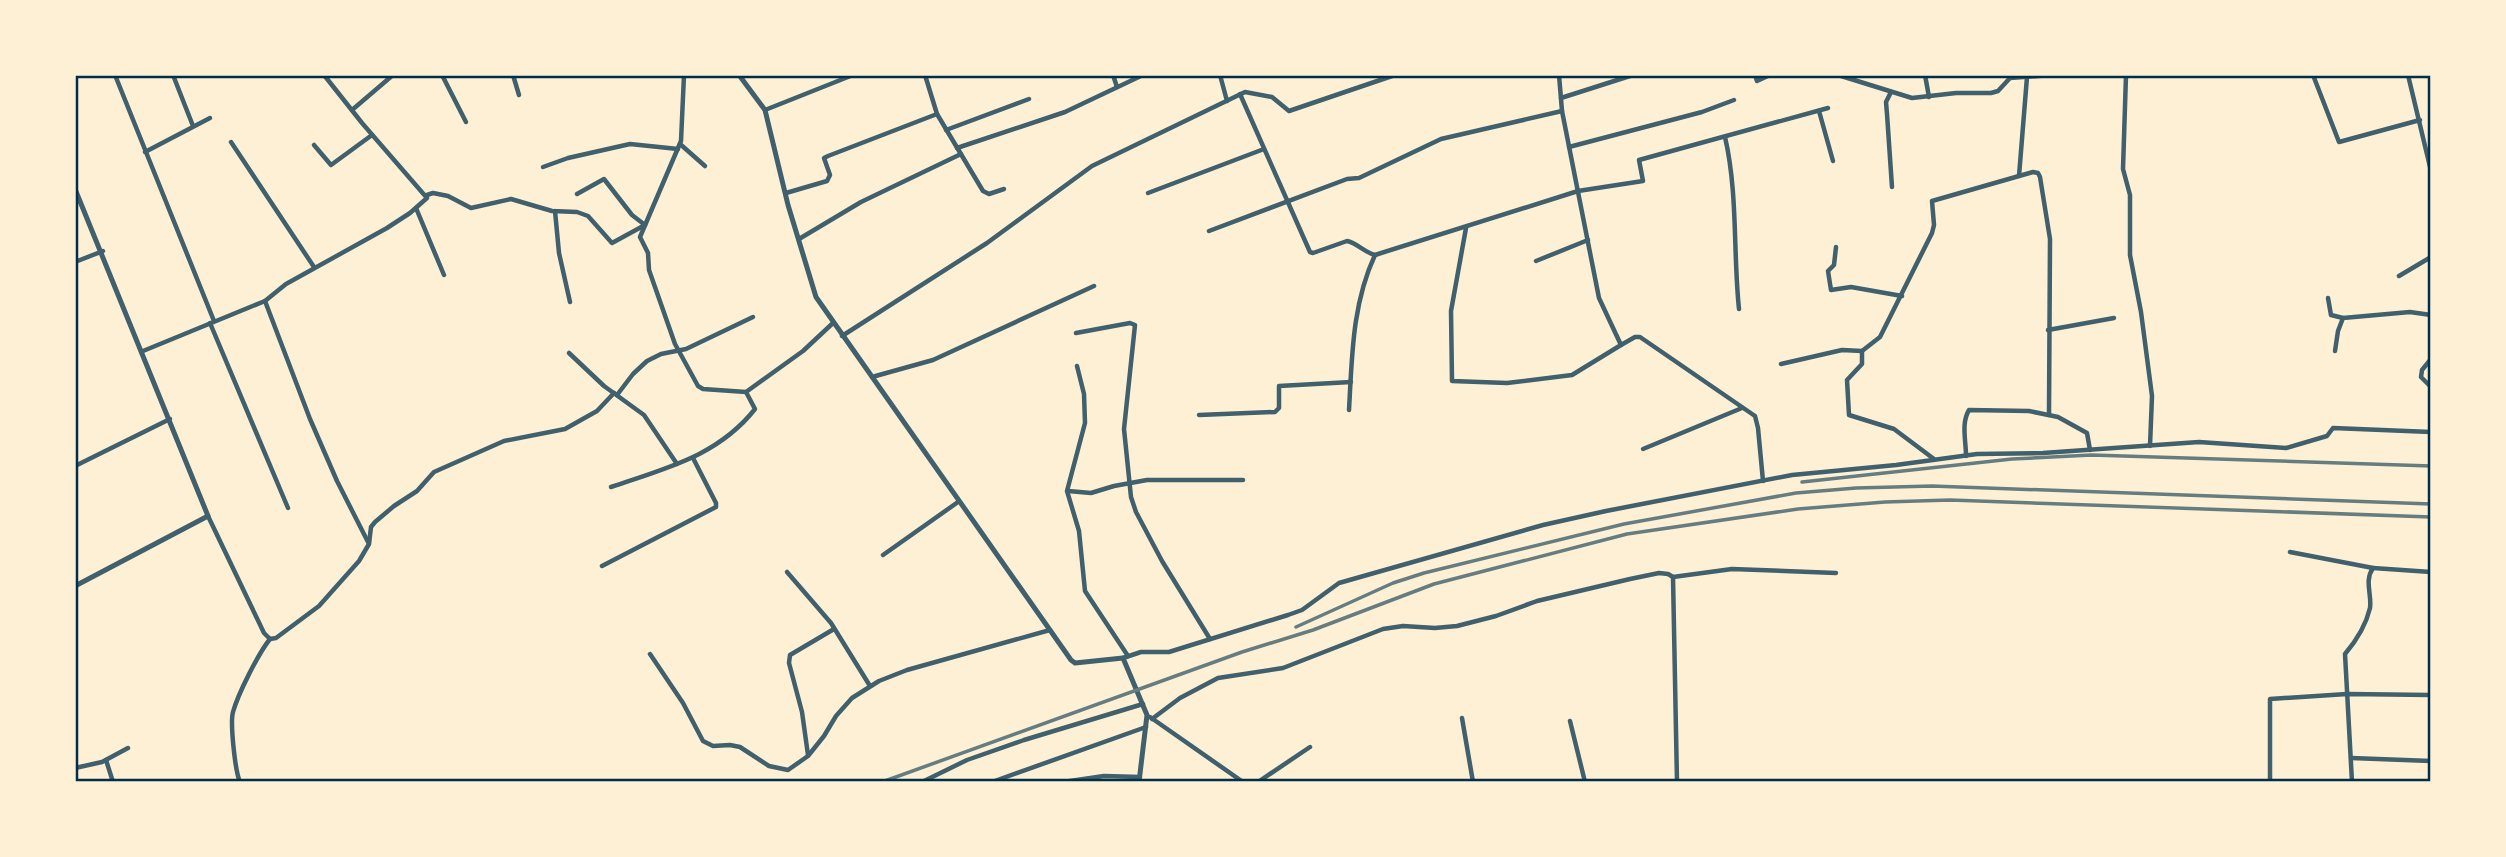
<svg xmlns="http://www.w3.org/2000/svg" width="2506" height="857" viewBox="0 0 2506 857" font-family="Ubuntu,sans-serif">
<style>
.lines{fill:none;stroke-linecap:round;stroke-linejoin:round}
.minor{stroke:#3f606c;stroke-width:4.5}
.tertiary{stroke:#3f606c;stroke-width:5}
.rail{stroke:#657d81;stroke-width:3.5}
.neatline{fill:none;stroke:#003049;stroke-width:2.5}
</style>
<rect width="100%" height="100%" fill="#fdf0d5"/>
<g class="lines">
<g class="minor">
<path d="M115,75L214,321"/>
<path d="M173,75L193,126"/>
<path d="M442,75L466,122"/>
<path d="M513,75L519,95"/>
<path d="M684,75L681,141L640,237L648,253L649,270L675,344L698,386L703,389L746,392L803,351L833,323"/>
<path d="M925,75L937,114L983,191L989,194L1004,189"/>
<path d="M1113,75L1117,87"/>
<path d="M1220,75L1227,101"/>
<path d="M1559,75L1562,111L1599,298L1621,345L1635,337H1640L1755,416L1758,428L1763,481"/>
<path d="M1755,75L1757,81L1770,75"/>
<path d="M1838,75L1912,98L1956,93H1991L1998,91L2010,78L2052,75"/>
<path d="M1925,75L1929,97"/>
<path d="M2126,75L2123,169L2130,195V255L2141,312L2152,396L2150,446"/>
<path d="M2313,75L2339,142L2420,120"/>
<path d="M2408,75L2431,171"/>
<path d="M1891,92L1886,102L1887,114L1892,187"/>
<path d="M1240,94L1310,252L1313,253L1347,241C1357,243 1364,252 1375,255L1578,191L1643,181L1639,160L1828,108"/>
<path d="M1561,98L1633,75"/>
<path d="M352,110L393,75"/>
<path d="M765,110L853,75"/>
<path d="M1819,111L1833,161"/>
<path d="M946,130L1029,99"/>
<path d="M1725,137C1738,193 1733,252 1739,309"/>
<path d="M231,142L314,267"/>
<path d="M680,144L705,166"/>
<path d="M314,145L331,165L372,135"/>
<path d="M1569,147L1702,112L1734,100"/>
<path d="M957,148L1065,112L1143,75"/>
<path d="M145,152L210,118"/>
<path d="M543,167L568,158L630,144L678,149"/>
<path d="M2019,176L2027,77"/>
<path d="M786,193L827,181L830,175L824,158L828,156L937,114"/>
<path d="M1148,193L1264,149"/>
<path d="M427,195L433,193L448,196L471,208L511,199L552,211L577,212L588,216L612,243L645,225L632,215L604,179L577,194"/>
<path d="M416,208L444,275"/>
<path d="M555,211L559,253L570,302"/>
<path d="M1466,228L1451,311L1452,381L1507,383L1572,375L1621,345"/>
<path d="M1209,231L1347,179L1359,178L1441,139L1562,111"/>
<path d="M799,239L861,202L961,154"/>
<path d="M1836,247L1834,265L1828,271L1831,290L1851,287L1902,296"/>
<path d="M1536,261L1588,240"/>
<path d="M75,262L103,251"/>
<path d="M2399,276L2431,257"/>
<path d="M2328,298L2331,315L2343,318"/>
<path d="M265,301L310,419L337,481L368,542"/>
<path d="M210,323L288,508"/>
<path d="M2048,330L2114,318"/>
<path d="M1076,333L1130,323L1135,325L1124,429L1131,497L1136,512L1162,561L1210,639"/>
<path d="M842,336L987,243L1092,166L1245,92L1272,97L1289,111L1395,75"/>
<path d="M143,351L265,301L286,284L387,228L410,213L427,198L362,123L324,75"/>
<path d="M1862,351V364L1847,380L1849,415L1894,429L1934,459"/>
<path d="M2335,351L2338,331L2343,318L2410,312L2431,315"/>
<path d="M569,353L604,386L644,415L677,464"/>
<path d="M2431,359L2422,370L2421,377L2431,387"/>
<path d="M1781,364L1842,350L1862,351L1880,337L1932,233L1934,225L1932,201L2033,172L2038,173L2040,177L2050,239L2049,415"/>
<path d="M1077,366L1084,394L1085,423L1067,491L1079,531L1085,591L1128,656"/>
<path d="M872,377L933,360L1094,286"/>
<path d="M617,395L633,374L647,361L661,354L686,349L753,317"/>
<path d="M1349,410C1352,358 1352,304 1375,255"/>
<path d="M1199,415L1275,412L1279,408V386L1351,382"/>
<path d="M1643,449L1742,408"/>
<path d="M1966,456C1966,441 1961,423 1969,410L2029,411L2058,417L2087,433L2090,450"/>
<path d="M75,466L170,419"/>
<path d="M611,487C666,468 718,456 755,409L746,392"/>
<path d="M1068,491L1091,493L1114,486L1147,480H1243"/>
<path d="M208,516L264,633L270,639L276,638L319,606L359,561L369,544L371,527L375,522L394,506L417,491L434,472L504,441L565,429L597,411L614,393"/>
<path d="M2290,552L2373,568C2364,581 2372,594 2370,608C2366,625 2356,641 2345,654L2352,782"/>
<path d="M883,555L958,502"/>
<path d="M602,566L716,507V503L693,458"/>
<path d="M2373,568L2431,572"/>
<path d="M787,572L831,623L870,686"/>
<path d="M650,654L683,703L703,741L713,746L730,745L740,747L769,766L788,770L808,756L824,736L836,716L852,698L879,681L907,670L1050,630"/>
<path d="M1123,658L1141,652H1169L1288,615L1302,610L1339,583L1543,525L1606,511L1792,475L1896,465L1977,454L2043,453L2199,442L2286,448L2327,436L2333,428L2431,432"/>
<path d="M1150,717L1243,782"/>
<path d="M1462,718L1473,782"/>
<path d="M1152,719L1180,698L1218,678L1283,668L1383,629L1403,626L1435,628L1457,626L1496,616L1537,601L1630,579L1659,573L1668,574L1673,577"/>
<path d="M1570,721L1585,782"/>
<path d="M808,755L802,712L789,663L790,655L834,629"/>
<path d="M2351,758L2431,761"/>
<path d="M106,760L113,782"/>
<path d="M75,768L102,762L128,748"/>
<path d="M240,782C235,771 230,723 233,712C238,694 258,654 270,639"/>
<path d="M922,782L967,760L1024,740L1143,704"/>
<path d="M992,782L1146,727"/>
<path d="M1063,782L1104,776L1140,777"/>
<path d="M1258,782L1310,747"/>
<path d="M1677,782L1673,577L1732,569L1836,573"/>
<path d="M2270,782V699L2347,694L2431,695"/>
</g>
<g class="tertiary">
<path d="M739,75L765,110L788,205L816,297L1071,660L1075,663L1123,658L1147,715L1139,782"/>
<path d="M75,189L208,516L75,586"/>
</g>
<g class="rail">
<path d="M1802,482L2012,459L2092,455L2431,466"/>
<path d="M1296,627L1393,583L1424,573L1624,524L1796,493L1856,488L1932,486L2431,504"/>
<path d="M882,782L1242,652L1313,630L1434,584L1627,534L1798,509L1885,502L1950,500L2431,517"/>
</g>
</g>
<rect width="2506" height="857" fill="none" stroke="#fdf0d5" stroke-width="154"/>
<rect x="77" y="77" width="2352" height="703" class="neatline"/>
</svg>
